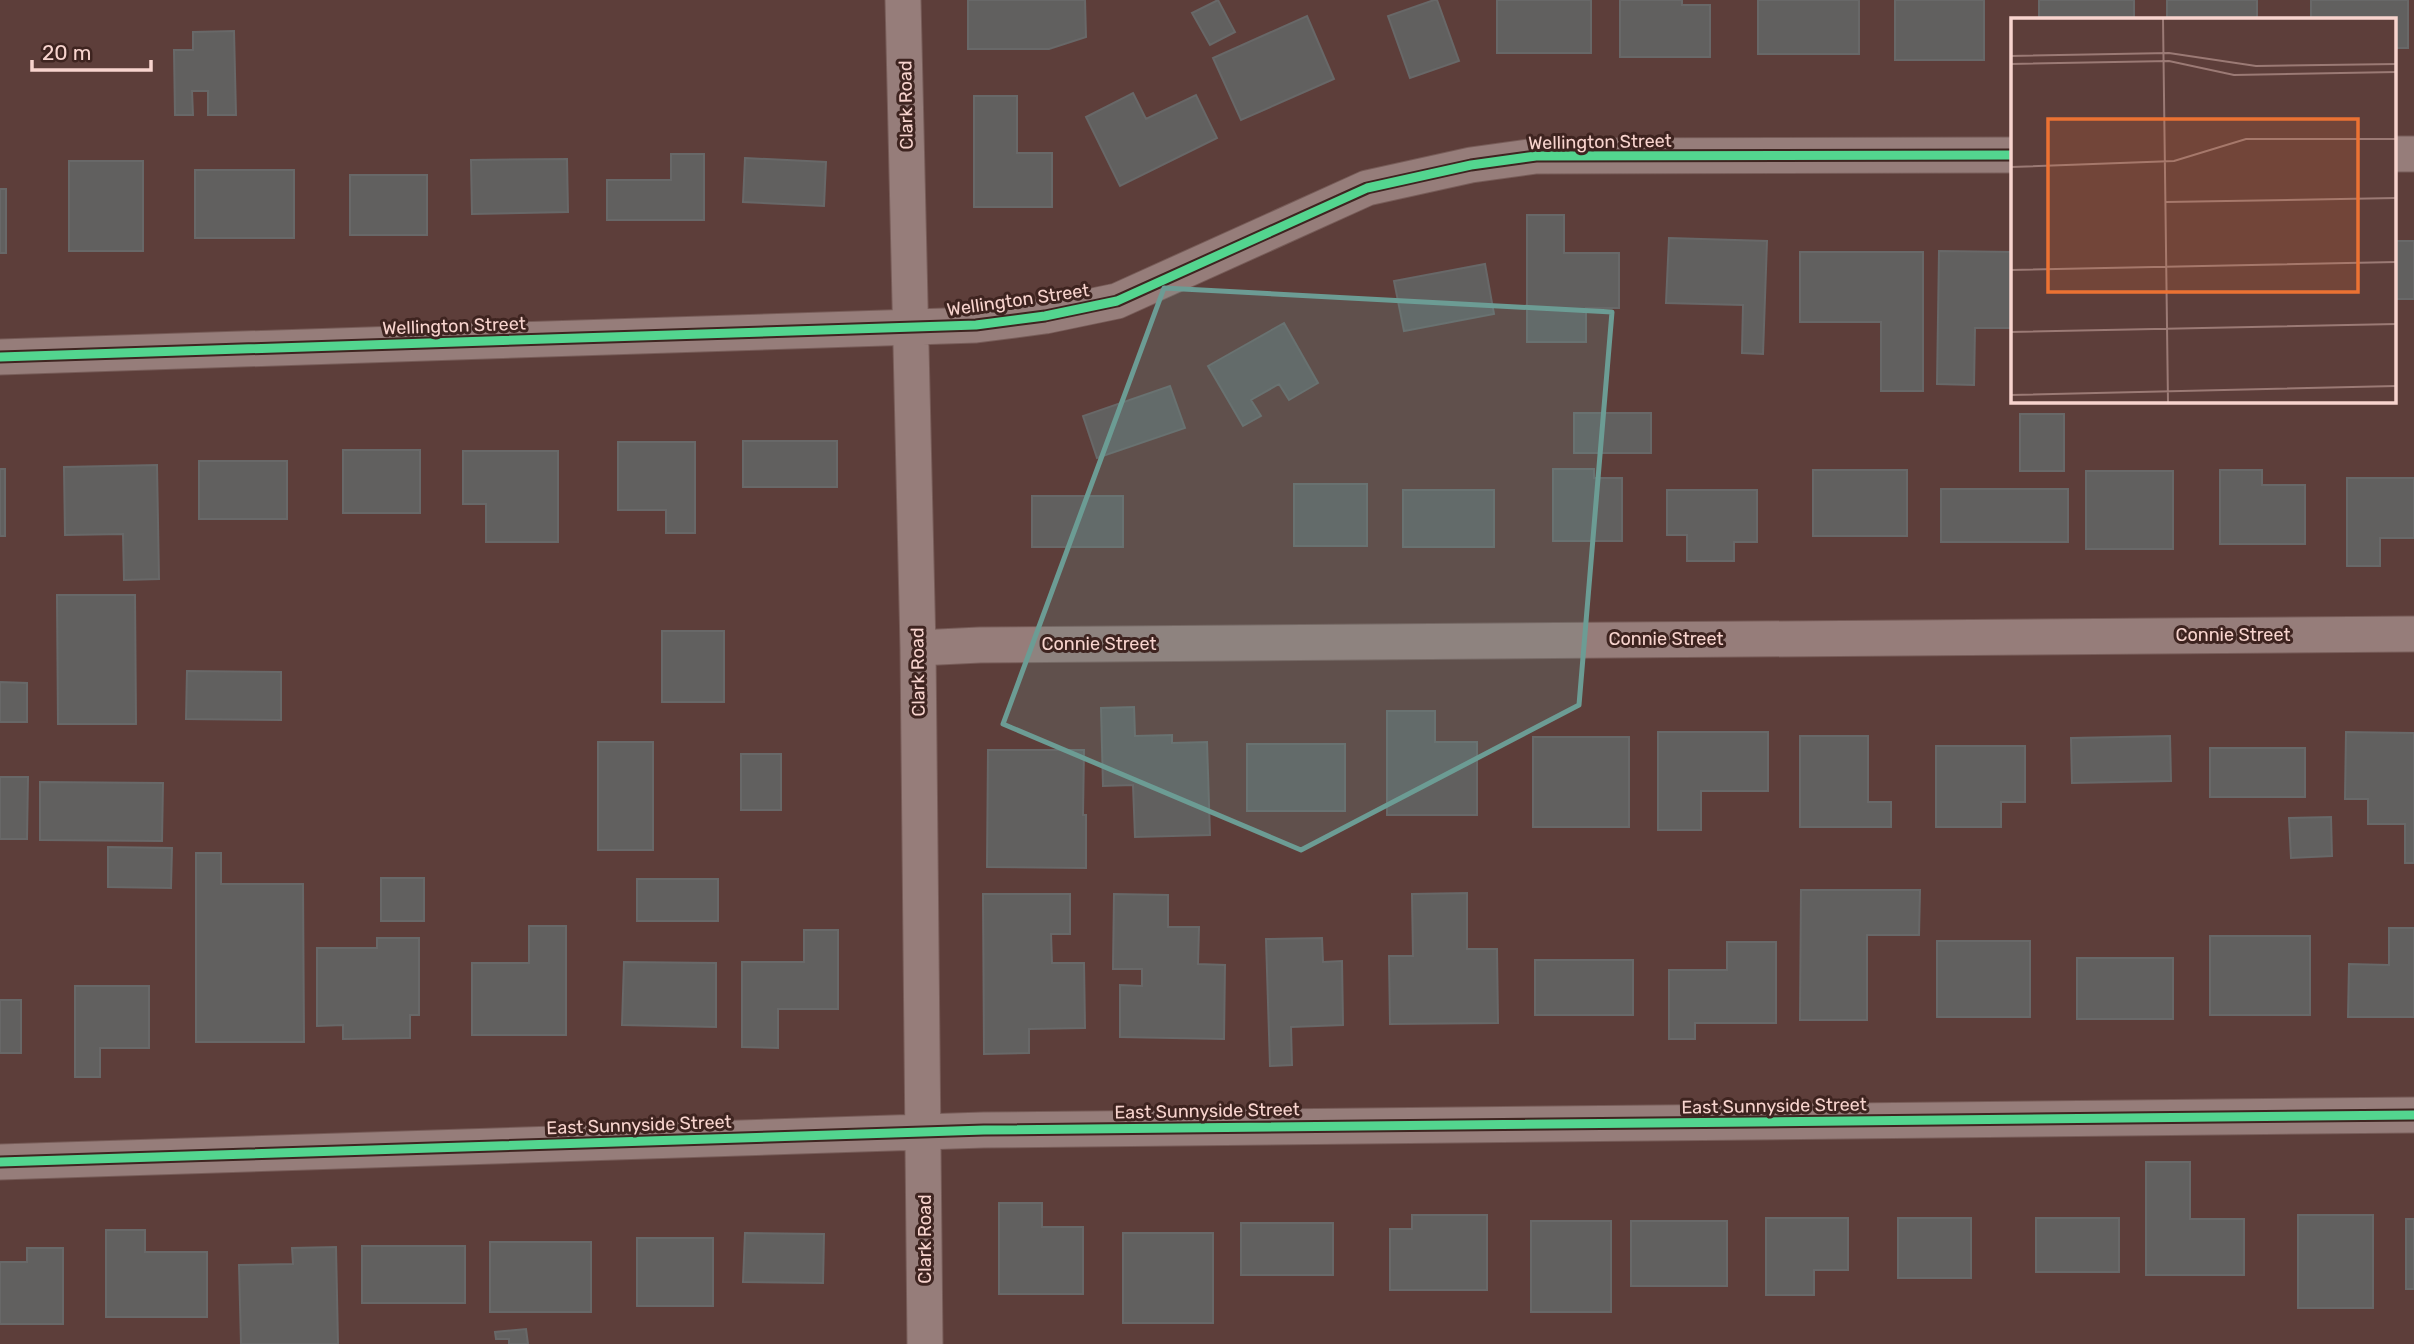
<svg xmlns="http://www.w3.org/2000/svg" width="2414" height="1344" viewBox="0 0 2414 1344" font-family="Rubik,sans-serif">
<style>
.building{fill:#61605f;stroke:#686868;stroke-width:2}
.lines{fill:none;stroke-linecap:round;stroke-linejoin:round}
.street-casing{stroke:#775c58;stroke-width:37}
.street{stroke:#967d7a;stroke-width:35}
.cycleway-casing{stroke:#3e2420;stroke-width:13}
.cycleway{stroke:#53d58f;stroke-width:9}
.marked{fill:#6c9c94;fill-opacity:0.2;stroke:#6c9c94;stroke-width:5;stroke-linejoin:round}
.labels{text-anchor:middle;stroke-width:6;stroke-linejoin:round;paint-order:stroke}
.street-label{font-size:18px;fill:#f8d4ce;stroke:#3e2420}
.inset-road{fill:none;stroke:#9b7a75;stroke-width:2}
.view{fill:#eb7233;fill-opacity:0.15;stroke:#eb7233;stroke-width:3.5}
.inset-edge{fill:none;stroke:#f8d4ce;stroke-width:3.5}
</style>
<rect width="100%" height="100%" fill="#5d3e3a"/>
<path class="building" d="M 968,0 L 1085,0 L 1086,37 L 1049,49 L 968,49 Z
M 1218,0 L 1235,32 L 1210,45 L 1192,13 Z
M 1434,0 L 1437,0 L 1459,61 L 1410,78 L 1388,16 Z
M 1497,0 L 1591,0 L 1591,53 L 1497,53 Z
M 1620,0 L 1682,0 L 1682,5 L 1710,5 L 1710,57 L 1620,57 Z
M 1758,0 L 1859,0 L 1859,54 L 1758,54 Z
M 1895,0 L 1984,0 L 1984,60 L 1895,60 Z
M 2039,0 L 2134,0 L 2134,19 L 2039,19 Z
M 2167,0 L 2257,0 L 2257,19 L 2167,19 Z
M 2311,0 L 2408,0 L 2408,48 L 2395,48 L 2395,19 L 2311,19 Z
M 1307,16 L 1334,79 L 1241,120 L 1213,58 Z
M 234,31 L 236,115 L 208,115 L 208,91 L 192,91 L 193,115 L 175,115 L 174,50 L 193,50 L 193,32 Z
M 1133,93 L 1146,119 L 1196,95 L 1217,138 L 1120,186 L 1086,117 Z
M 974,96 L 1017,96 L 1017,153 L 1052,153 L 1052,207 L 974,207 Z
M 671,154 L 704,154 L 704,220 L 607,220 L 607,180 L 671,180 Z
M 745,158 L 826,162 L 824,206 L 743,202 Z
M 567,159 L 568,212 L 472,214 L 471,160 Z
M 69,161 L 143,161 L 143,251 L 69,251 Z
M 195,170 L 294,170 L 294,238 L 195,238 Z
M 350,175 L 427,175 L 427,235 L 350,235 Z
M 0,189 L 6,189 L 6,253 L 0,253 Z
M 1527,215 L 1564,215 L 1564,253 L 1619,253 L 1619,308 L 1586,308 L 1586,342 L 1527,342 Z
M 1669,238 L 1767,241 L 1763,354 L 1742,353 L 1743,305 L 1666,303 Z
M 2395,241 L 2414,241 L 2414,299 L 2395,299 Z
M 1939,251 L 2013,252 L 2013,328 L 1975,328 L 1974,385 L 1937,384 Z
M 1800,252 L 1923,252 L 1923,391 L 1881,391 L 1881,322 L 1800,322 Z
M 1485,264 L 1494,314 L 1404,331 L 1394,281 Z
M 1284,323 L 1318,383 L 1289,400 L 1279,384 L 1251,400 L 1261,416 L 1243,426 L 1208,366 Z
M 1170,386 L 1185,428 L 1097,458 L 1083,416 Z
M 1574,413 L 1651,413 L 1651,453 L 1574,453 Z
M 2020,414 L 2064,414 L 2064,471 L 2020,471 Z
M 743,441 L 837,441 L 837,487 L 743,487 Z
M 618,442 L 695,442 L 695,533 L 666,533 L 666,510 L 618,510 Z
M 343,450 L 420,450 L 420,513 L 343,513 Z
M 463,451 L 558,451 L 558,542 L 486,542 L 486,504 L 463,504 Z
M 199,461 L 287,461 L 287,519 L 199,519 Z
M 157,465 L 159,579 L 124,580 L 123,534 L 65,535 L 64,467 Z
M 0,469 L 5,469 L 5,536 L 0,536 Z
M 1553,469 L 1594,469 L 1594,478 L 1622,478 L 1622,541 L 1553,541 Z
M 1813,470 L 1907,470 L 1907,536 L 1813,536 Z
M 2220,470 L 2262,470 L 2262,485 L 2305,485 L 2305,544 L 2220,544 Z
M 2086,471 L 2173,471 L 2173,549 L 2086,549 Z
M 2347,478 L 2414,478 L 2414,538 L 2380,538 L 2380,566 L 2347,566 Z
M 1294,484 L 1367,484 L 1367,546 L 1294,546 Z
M 1941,489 L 2068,489 L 2068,542 L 1941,542 Z
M 1403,490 L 1494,490 L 1494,547 L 1403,547 Z
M 1667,490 L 1757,490 L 1757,542 L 1734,542 L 1734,561 L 1687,561 L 1687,535 L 1667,535 Z
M 1032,496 L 1123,496 L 1123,547 L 1032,547 Z
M 57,595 L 135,595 L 136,724 L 58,724 Z
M 662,631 L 724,631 L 724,702 L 662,702 Z
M 187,671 L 281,672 L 281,720 L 186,719 Z
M 0,682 L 27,683 L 27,722 L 0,722 Z
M 1134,707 L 1135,736 L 1172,735 L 1172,743 L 1207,742 L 1210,835 L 1135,837 L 1133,785 L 1103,786 L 1101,708 Z
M 1387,711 L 1435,711 L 1435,742 L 1477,742 L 1477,815 L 1387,815 Z
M 1658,732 L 1768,732 L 1768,791 L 1701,791 L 1701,830 L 1658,830 Z
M 2346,732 L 2414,733 L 2414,863 L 2405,863 L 2405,824 L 2368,824 L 2368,799 L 2345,799 Z
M 1800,736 L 1868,736 L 1868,802 L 1891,802 L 1891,827 L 1800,827 Z
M 2170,736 L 2171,781 L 2072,783 L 2071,738 Z
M 1533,737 L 1629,737 L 1629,827 L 1533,827 Z
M 598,742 L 653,742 L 653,850 L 598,850 Z
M 1247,744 L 1345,744 L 1345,811 L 1247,811 Z
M 1936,746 L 2025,746 L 2025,802 L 2001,802 L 2001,827 L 1936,827 Z
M 2210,748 L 2305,748 L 2305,797 L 2210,797 Z
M 988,750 L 1084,750 L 1083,815 L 1086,815 L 1086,868 L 987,867 Z
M 741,754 L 781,754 L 781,810 L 741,810 Z
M 0,777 L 28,777 L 27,839 L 0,839 Z
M 40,782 L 163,783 L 162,841 L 40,840 Z
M 2331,817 L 2332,856 L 2291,858 L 2289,818 Z
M 108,847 L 172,848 L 171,888 L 108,887 Z
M 196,853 L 221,853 L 221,884 L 303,884 L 304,1042 L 196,1042 Z
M 381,878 L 424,878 L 424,921 L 381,921 Z
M 637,879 L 718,879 L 718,921 L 637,921 Z
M 1801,890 L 1920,890 L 1919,935 L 1867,935 L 1867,1020 L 1800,1020 Z
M 1467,893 L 1467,949 L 1497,949 L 1498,1023 L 1390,1024 L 1389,956 L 1413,956 L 1412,894 Z
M 983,894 L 1070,894 L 1070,934 L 1051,934 L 1052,963 L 1084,963 L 1085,1028 L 1029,1029 L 1029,1053 L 984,1054 Z
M 1114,894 L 1168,895 L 1168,927 L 1199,927 L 1198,964 L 1225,965 L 1224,1039 L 1120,1037 L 1120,985 L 1142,986 L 1142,969 L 1113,969 Z
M 529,926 L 566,926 L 566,1035 L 472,1035 L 472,963 L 529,963 Z
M 2389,928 L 2414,928 L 2414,1017 L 2348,1017 L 2349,964 L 2389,965 Z
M 804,930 L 838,930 L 838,1009 L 778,1009 L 778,1048 L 742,1047 L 742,962 L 804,962 Z
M 2210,936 L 2310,936 L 2310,1015 L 2210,1015 Z
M 377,938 L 419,938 L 419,1015 L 410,1015 L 410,1038 L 343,1039 L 343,1025 L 317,1026 L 317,948 L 377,948 Z
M 1322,938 L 1323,962 L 1342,961 L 1343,1025 L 1291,1027 L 1292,1065 L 1270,1066 L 1266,939 Z
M 1937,941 L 2030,941 L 2030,1017 L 1937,1017 Z
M 1727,942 L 1776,942 L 1776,1023 L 1695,1023 L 1695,1039 L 1669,1039 L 1669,970 L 1727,970 Z
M 2077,958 L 2173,958 L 2173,1019 L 2077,1019 Z
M 1535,960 L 1633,960 L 1633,1015 L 1535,1015 Z
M 624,962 L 716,963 L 716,1027 L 622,1025 Z
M 75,986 L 149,986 L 149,1048 L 100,1048 L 100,1077 L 75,1077 Z
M 0,1000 L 21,1000 L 21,1053 L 0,1053 Z
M 2146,1162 L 2190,1162 L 2190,1219 L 2244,1219 L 2244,1275 L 2146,1275 Z
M 999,1203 L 1042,1203 L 1042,1227 L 1083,1227 L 1083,1294 L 999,1294 Z
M 1412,1215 L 1487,1215 L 1487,1290 L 1390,1290 L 1390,1229 L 1412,1229 Z
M 2298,1215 L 2373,1215 L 2373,1308 L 2298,1308 Z
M 1766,1218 L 1848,1218 L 1848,1270 L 1814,1270 L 1814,1295 L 1766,1295 Z
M 1898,1218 L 1971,1218 L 1971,1278 L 1898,1278 Z
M 2036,1218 L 2119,1218 L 2119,1272 L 2036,1272 Z
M 2406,1219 L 2414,1219 L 2414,1289 L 2406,1289 Z
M 1531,1221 L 1611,1221 L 1611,1312 L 1531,1312 Z
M 1631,1221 L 1727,1221 L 1727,1286 L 1631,1286 Z
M 1241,1223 L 1333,1223 L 1333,1275 L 1241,1275 Z
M 106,1230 L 145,1230 L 145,1252 L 207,1252 L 207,1317 L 106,1317 Z
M 745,1233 L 824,1234 L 823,1283 L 743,1282 Z
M 1123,1233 L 1213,1233 L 1213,1323 L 1123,1323 Z
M 637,1238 L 713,1238 L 713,1306 L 637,1306 Z
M 490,1242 L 591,1242 L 591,1312 L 490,1312 Z
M 362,1246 L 465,1246 L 465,1303 L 362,1303 Z
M 336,1247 L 338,1344 L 241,1344 L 239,1265 L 293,1264 L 292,1248 Z
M 27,1248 L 63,1248 L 63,1324 L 0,1324 L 0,1262 L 27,1262 Z
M 526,1329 L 528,1344 L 509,1344 L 509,1339 L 496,1339 L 495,1332 Z"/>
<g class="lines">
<defs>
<path id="street" d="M 903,0 L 918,648 L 925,1344
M 2395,154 L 2414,154
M 0,357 L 976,325 L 1045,316 L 1117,301 L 1367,188 L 1471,165 L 1536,156 L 2013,155
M 918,648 L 980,645 L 2414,634
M 0,1162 L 984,1130 L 2414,1115"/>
</defs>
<use href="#street" class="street-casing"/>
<use href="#street" class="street"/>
<defs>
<path id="cycleway" d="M 0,357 L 976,325 L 1045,316 L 1117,301 L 1367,188 L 1471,165 L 1536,156 L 2013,155
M 0,1162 L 984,1130 L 2414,1115"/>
</defs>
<use href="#cycleway" class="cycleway-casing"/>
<use href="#cycleway" class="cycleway"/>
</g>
<path class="marked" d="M 1164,288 L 1612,312 L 1579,705 L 1301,850 L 1003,724 Z"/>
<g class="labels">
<g class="street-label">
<text transform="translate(906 105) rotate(-91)" y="6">Clark Road</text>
<text transform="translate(1600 142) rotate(-1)" y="6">Wellington Street</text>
<text transform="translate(1018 300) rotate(-8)" y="6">Wellington Street</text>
<text transform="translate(454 326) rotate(-2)" y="6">Wellington Street</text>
<text x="2233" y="641">Connie Street</text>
<text x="1666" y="645">Connie Street</text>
<text x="1099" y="650">Connie Street</text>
<text transform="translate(918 672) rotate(-91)" y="6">Clark Road</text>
<text transform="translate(1774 1106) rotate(-1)" y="6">East Sunnyside Street</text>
<text transform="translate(1207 1111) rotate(-1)" y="6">East Sunnyside Street</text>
<text transform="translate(639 1125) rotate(-2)" y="6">East Sunnyside Street</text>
<text transform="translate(925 1239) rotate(-90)" y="6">Clark Road</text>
</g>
</g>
<g transform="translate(2011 18)">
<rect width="385" height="385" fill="#5d3e3a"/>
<path class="inset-road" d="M 152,1 L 157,384M 0,38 L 158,35 L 245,48 L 385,46M 0,46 L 158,43 L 223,57 L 385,54M 0,149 L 163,143 L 235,121 L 385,121M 155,184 L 385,180M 0,252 L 385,244M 0,314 L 385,306M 0,377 L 385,368"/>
<path class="view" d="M 37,101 L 347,101 L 347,274 L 37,274 Z"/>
<rect width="385" height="385" class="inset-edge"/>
</g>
<path d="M32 60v10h119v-10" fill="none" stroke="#f8d4ce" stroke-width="3.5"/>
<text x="42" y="60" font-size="21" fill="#f8d4ce" stroke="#3e2420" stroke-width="5" paint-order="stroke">20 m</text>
</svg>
